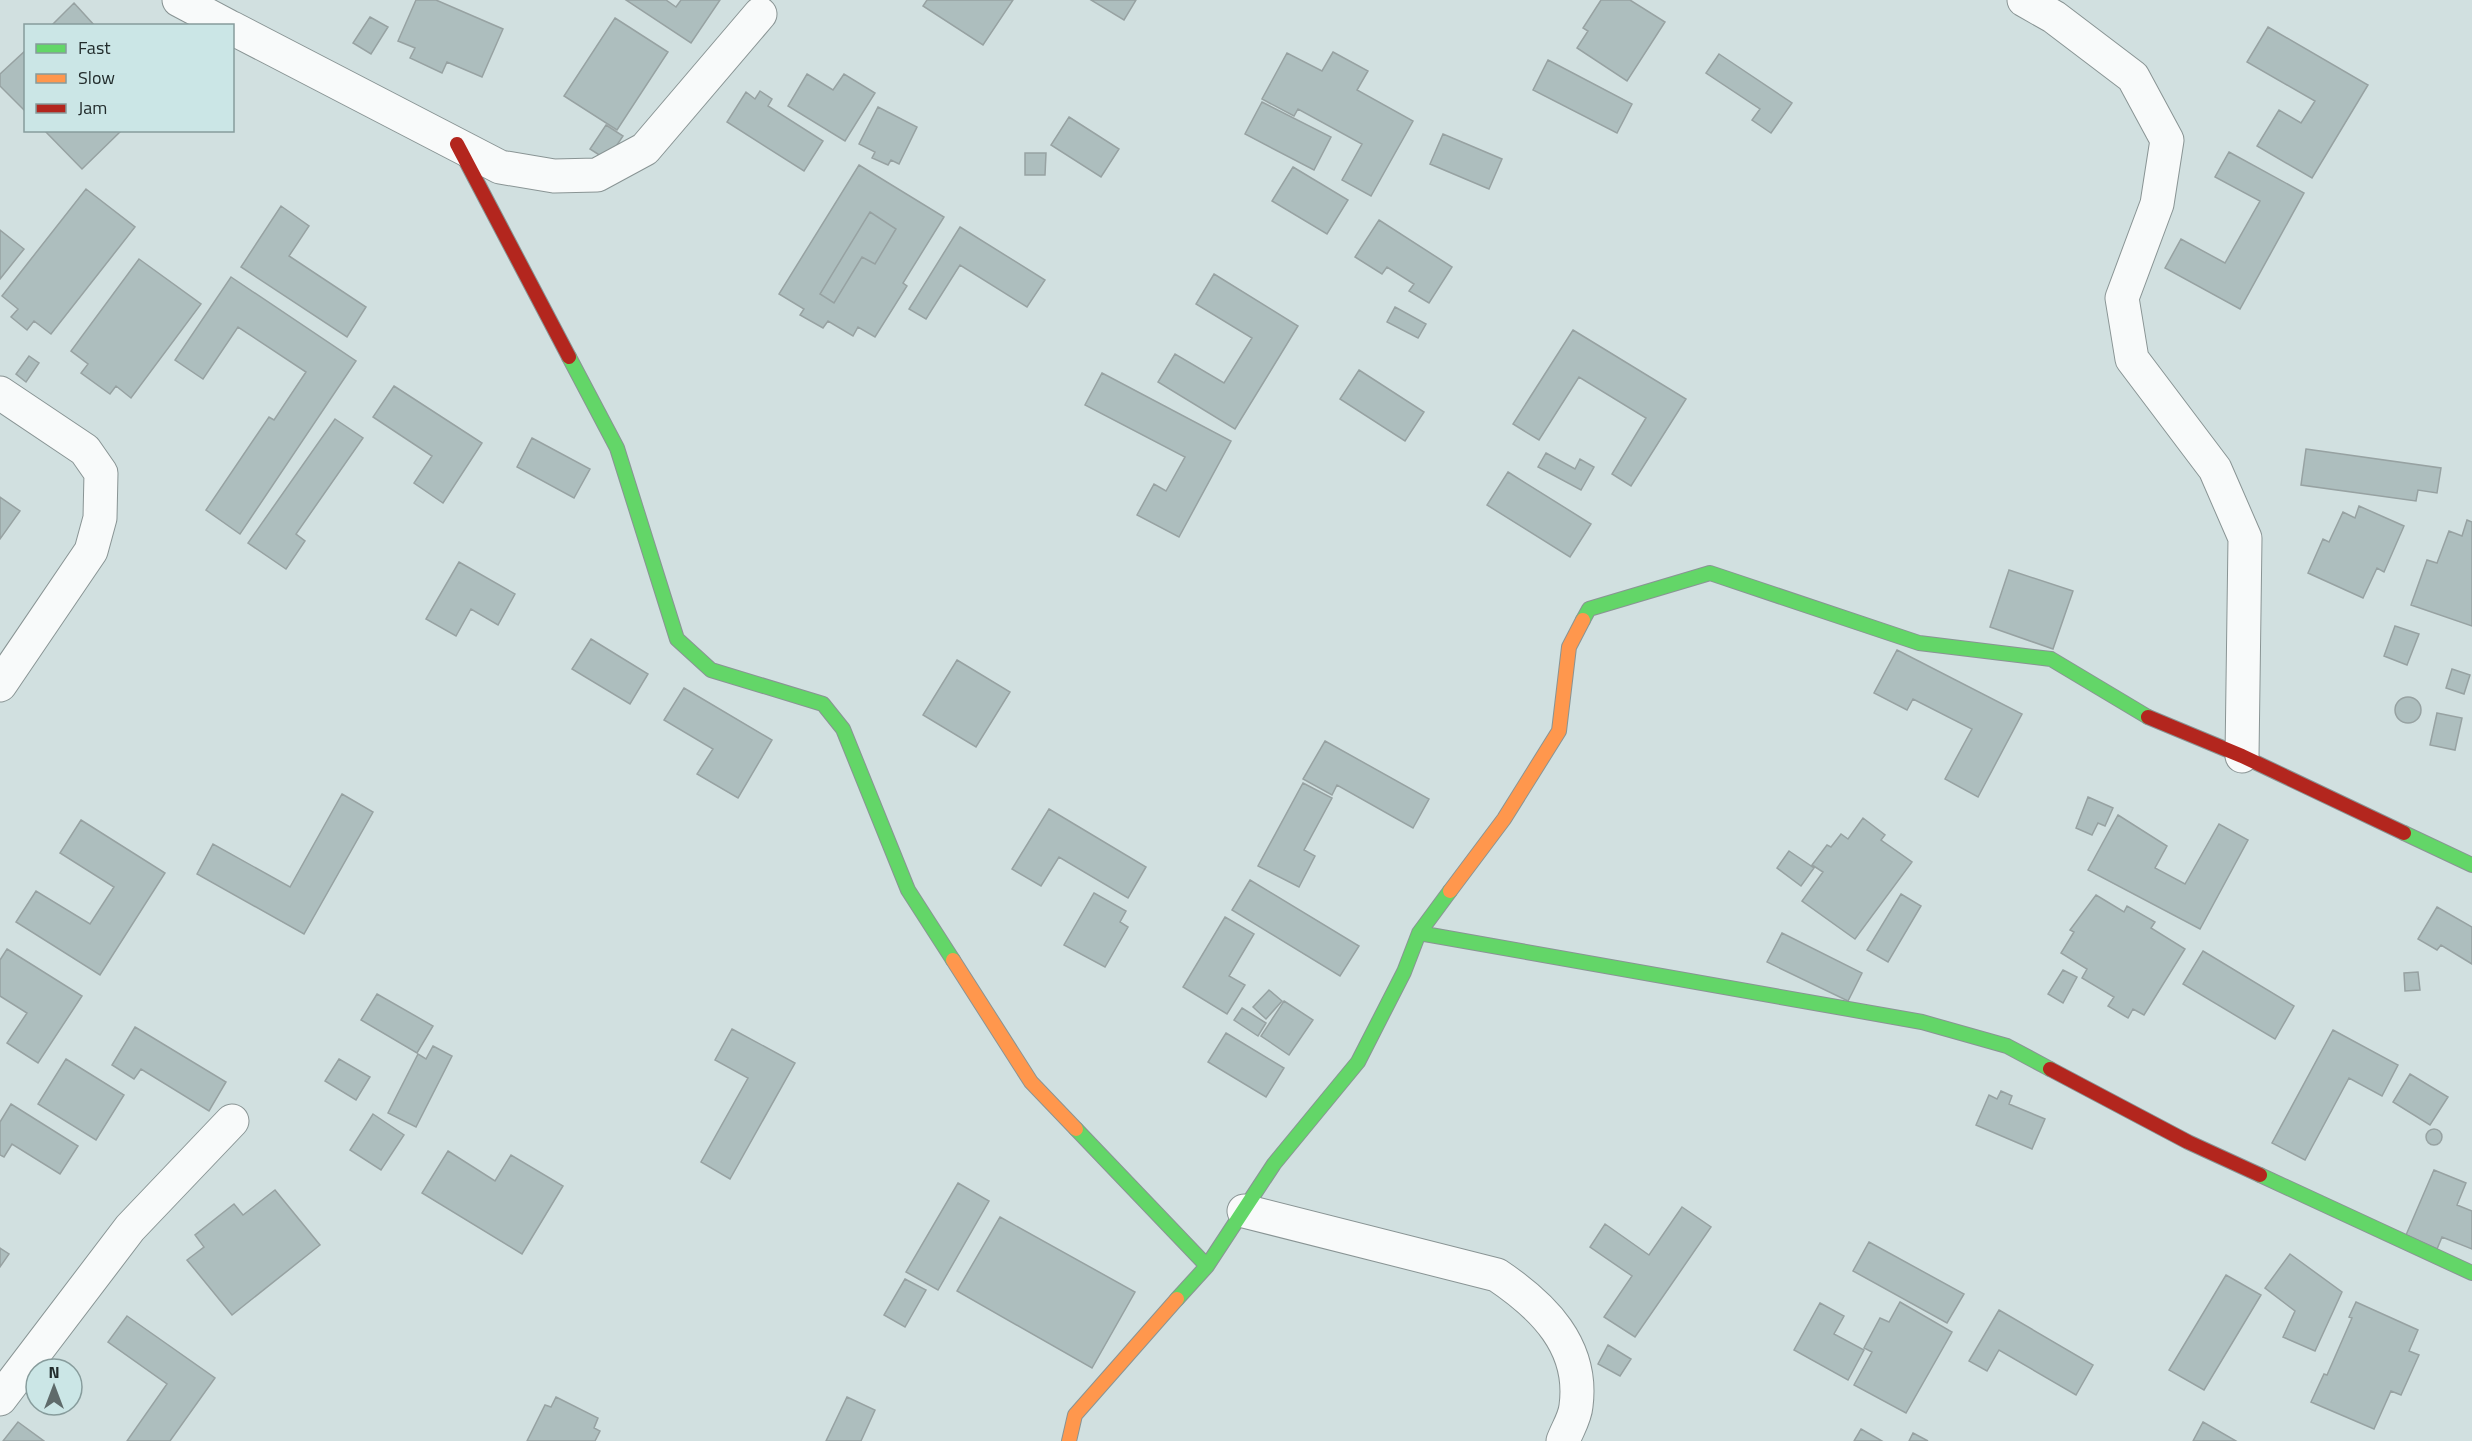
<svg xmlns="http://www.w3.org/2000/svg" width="2472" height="1441" viewBox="0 0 2472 1441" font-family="'Titillium Web',sans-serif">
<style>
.building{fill:#adbebe;stroke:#97a2a2;stroke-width:1.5;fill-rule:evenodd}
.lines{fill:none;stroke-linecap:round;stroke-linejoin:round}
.street-casing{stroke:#899494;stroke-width:35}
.fast-casing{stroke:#899494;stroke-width:16}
.slow-casing{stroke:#899494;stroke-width:16}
.jam-casing{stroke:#899494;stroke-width:16}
.street{stroke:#f8fafa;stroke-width:33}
.fast{stroke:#63d668;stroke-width:14}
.slow{stroke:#ff974d;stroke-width:14}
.jam{stroke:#b3261e;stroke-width:14}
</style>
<rect width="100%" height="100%" fill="#d1e0e0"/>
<path class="building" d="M 416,0 L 436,0 L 503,29 L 482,77 L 447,62 L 442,73 L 410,58 L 415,48 L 398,41 Z
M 626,0 L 666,0 L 676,7 L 681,0 L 720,0 L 691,43 Z
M 927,0 L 1013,0 L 983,45 L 923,6 Z
M 1091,0 L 1136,0 L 1124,20 Z
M 1601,0 L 1630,0 L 1665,22 L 1627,81 L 1577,48 L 1588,31 L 1583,28 Z
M 74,3 L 95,26 L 51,26 Z
M 370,17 L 388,27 L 371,54 L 353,43 Z
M 615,18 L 668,52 L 617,130 L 564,96 Z
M 2268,27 L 2368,85 L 2312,178 L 2257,146 L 2279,110 L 2301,123 L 2315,101 L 2247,62 Z
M 26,50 L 26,112 L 0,86 L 0,74 Z
M 1333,52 L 1368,71 L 1357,90 L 1413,121 L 1371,196 L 1342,180 L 1362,144 L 1298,109 L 1294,116 L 1262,99 L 1287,53 L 1322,71 Z
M 1719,54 L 1792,103 L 1771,133 L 1752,120 L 1760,109 L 1706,73 Z
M 1548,60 L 1632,104 L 1617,133 L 1533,90 Z
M 807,74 L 833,90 L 844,74 L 875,93 L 845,141 L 788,106 Z
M 760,91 L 772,99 L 768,106 L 823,141 L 804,171 L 727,122 L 746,92 L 755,99 Z
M 1262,102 L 1331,137 L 1314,170 L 1245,134 Z
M 878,107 L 917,127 L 899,164 L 891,160 L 888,165 L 872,158 L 875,152 L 859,144 Z
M 1069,117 L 1119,149 L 1101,177 L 1051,145 Z
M 606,125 L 623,136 L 607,160 L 590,149 Z
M 44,130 L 122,130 L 82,169 Z
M 1443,134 L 1502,159 L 1489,189 L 1430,164 Z
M 2229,152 L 2304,193 L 2240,309 L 2165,268 L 2181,239 L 2225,263 L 2260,201 L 2215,177 Z
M 1025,153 L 1046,153 L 1045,175 L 1025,175 Z
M 859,165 L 944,217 L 903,283 L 907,286 L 875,337 L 858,327 L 853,336 L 828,321 L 823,328 L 800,315 L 804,309 L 779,294 ZM 870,212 L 896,229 L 875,264 L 862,257 L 834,303 L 820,294 Z
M 1293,167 L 1348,200 L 1327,234 L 1272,201 Z
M 86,189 L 135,227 L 51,334 L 34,321 L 27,330 L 11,317 L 18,309 L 2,296 Z
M 281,206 L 309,226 L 289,256 L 366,307 L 347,337 L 241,267 Z
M 870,212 L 896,229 L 875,264 L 862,257 L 834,303 L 820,294 Z
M 1379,220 L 1452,267 L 1429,303 L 1409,291 L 1414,284 L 1387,267 L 1382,274 L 1355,257 Z
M 960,227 L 1045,280 L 1027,307 L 960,265 L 926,319 L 909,309 Z
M 0,230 L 24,249 L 0,279 Z
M 139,259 L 201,304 L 131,398 L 116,386 L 110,394 L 81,373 L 88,364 L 71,351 Z
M 1214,274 L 1298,326 L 1235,429 L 1158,382 L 1175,354 L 1224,383 L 1252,338 L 1196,304 Z
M 231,277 L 356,361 L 240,534 L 206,510 L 269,417 L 274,420 L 306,372 L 238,327 L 203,379 L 175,360 Z
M 1395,307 L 1426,324 L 1418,338 L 1387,322 Z
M 1573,330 L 1686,399 L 1631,486 L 1612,474 L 1646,418 L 1579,377 L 1539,440 L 1513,424 Z
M 29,356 L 39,363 L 26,382 L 16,374 Z
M 1359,370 L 1424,412 L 1405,441 L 1340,399 Z
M 1102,373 L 1231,441 L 1179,537 L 1137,515 L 1154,484 L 1166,491 L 1185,457 L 1085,405 Z
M 394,386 L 482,443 L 443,503 L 414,483 L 432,456 L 373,417 Z
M 335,419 L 363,438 L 296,534 L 305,541 L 286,569 L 248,543 Z
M 532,438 L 590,469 L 574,498 L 517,467 Z
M 2306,449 L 2441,468 L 2437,493 L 2418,490 L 2416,501 L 2301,485 Z
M 1546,453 L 1575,469 L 1580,459 L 1594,467 L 1581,490 L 1538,467 Z
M 1508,472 L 1591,524 L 1570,557 L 1487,505 Z
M 0,497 L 20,511 L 0,539 Z
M 2359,506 L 2404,526 L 2384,572 L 2377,568 L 2363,598 L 2308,573 L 2323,539 L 2329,542 L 2343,512 L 2355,518 Z
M 2467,520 L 2472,522 L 2472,626 L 2411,605 L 2427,560 L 2437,563 L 2449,531 L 2462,536 Z
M 459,562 L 515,594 L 498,625 L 471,609 L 456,636 L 426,619 Z
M 2009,570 L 2073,591 L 2053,649 L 1990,627 Z
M 2395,626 L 2419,634 L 2407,665 L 2384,656 Z
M 591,639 L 648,674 L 630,704 L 572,669 Z
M 1897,650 L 2022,714 L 1978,797 L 1945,779 L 1972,729 L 1913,699 L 1907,710 L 1874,693 Z
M 957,660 L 1010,692 L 976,747 L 923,715 Z
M 2452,669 L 2470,675 L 2464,694 L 2446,688 Z
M 684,688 L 772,740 L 738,798 L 697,774 L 713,749 L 664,720 Z
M2395 710a13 13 0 1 1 26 0a13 13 0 1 1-26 0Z
M 2437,713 L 2462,718 L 2455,750 L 2430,745 Z
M 1325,741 L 1429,799 L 1413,828 L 1337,785 L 1332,795 L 1303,779 Z
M 1303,783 L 1332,798 L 1304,850 L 1315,856 L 1299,887 L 1258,866 Z
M 342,794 L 373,812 L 304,934 L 197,874 L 213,844 L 290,887 Z
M 2088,797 L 2113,808 L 2105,826 L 2098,823 L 2092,835 L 2076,828 Z
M 1049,809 L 1146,867 L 1128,898 L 1059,857 L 1041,886 L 1012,869 Z
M 2118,815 L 2167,846 L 2155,868 L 2185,884 L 2219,824 L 2248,840 L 2200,929 L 2088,870 Z
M 1863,818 L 1885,835 L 1881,840 L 1912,862 L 1855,939 L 1802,901 L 1823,872 L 1812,865 L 1827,845 L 1831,847 L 1841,834 L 1848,839 Z
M 81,820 L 165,873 L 100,975 L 16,922 L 36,891 L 90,924 L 114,887 L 60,853 Z
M 1789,851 L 1814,868 L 1801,886 L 1777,868 Z
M 1250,880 L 1359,946 L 1340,976 L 1232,910 Z
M 1094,893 L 1126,911 L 1120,922 L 1128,927 L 1105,967 L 1064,945 Z
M 1901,894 L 1921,906 L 1888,962 L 1867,950 Z
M 2096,895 L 2124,912 L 2127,906 L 2155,922 L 2151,928 L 2185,949 L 2144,1015 L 2133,1009 L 2128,1018 L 2108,1006 L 2114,997 L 2082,978 L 2087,969 L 2061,953 L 2074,932 L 2070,930 Z
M 2437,907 L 2472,927 L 2472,964 L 2441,945 L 2437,950 L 2418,939 Z
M 1225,917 L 1254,934 L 1229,976 L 1245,985 L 1227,1014 L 1183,987 Z
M 1782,933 L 1862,973 L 1848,1001 L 1767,962 Z
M 7,949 L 82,996 L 38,1063 L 7,1043 L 27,1013 L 0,996 L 0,960 Z
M 2203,951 L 2294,1006 L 2275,1039 L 2183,984 Z
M 2063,970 L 2077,977 L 2063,1003 L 2048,994 Z
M 2418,972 L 2420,990 L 2405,991 L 2404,973 Z
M 1269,990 L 1282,1001 L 1266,1019 L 1253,1007 Z
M 377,994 L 433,1026 L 417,1053 L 361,1020 Z
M 1284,1001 L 1313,1020 L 1289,1055 L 1261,1036 Z
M 1242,1008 L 1266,1023 L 1258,1036 L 1234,1020 Z
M 135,1027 L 226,1082 L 209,1111 L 141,1069 L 134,1079 L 112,1065 Z
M 732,1029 L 795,1063 L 730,1179 L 701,1162 L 748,1078 L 715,1060 Z
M 2333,1030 L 2398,1065 L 2382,1096 L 2349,1078 L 2305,1160 L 2272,1143 Z
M 1226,1033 L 1284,1068 L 1266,1097 L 1208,1062 Z
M 433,1046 L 452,1056 L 416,1127 L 388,1113 L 418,1054 L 426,1059 Z
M 66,1059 L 124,1095 L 96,1140 L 38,1104 Z
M 339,1059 L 370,1077 L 356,1100 L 325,1081 Z
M 2410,1074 L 2448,1097 L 2430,1125 L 2393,1102 Z
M 2001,1091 L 2012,1096 L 2009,1104 L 2045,1119 L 2032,1149 L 1976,1125 L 1989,1095 L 1997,1099 Z
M 11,1104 L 78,1146 L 60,1174 L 12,1144 L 4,1157 L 0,1155 L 0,1122 Z
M 373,1114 L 404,1135 L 381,1170 L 350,1150 Z
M2426 1137a8 8 0 1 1 16 0a8 8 0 1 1-16 0Z
M 448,1151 L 495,1181 L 511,1155 L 563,1186 L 522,1254 L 422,1193 Z
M 2434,1170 L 2466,1183 L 2457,1205 L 2472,1211 L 2472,1249 L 2442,1237 L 2437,1249 L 2406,1235 Z
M 958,1183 L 989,1201 L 938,1290 L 906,1272 Z
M 275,1190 L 320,1245 L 232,1315 L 187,1260 L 204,1247 L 195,1235 L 234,1204 L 243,1215 Z
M 1682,1207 L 1711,1227 L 1635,1337 L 1604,1317 L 1632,1276 L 1590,1247 L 1605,1224 L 1649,1255 Z
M 1000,1217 L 1135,1292 L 1092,1368 L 957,1291 Z
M 1869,1242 L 1964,1294 L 1947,1323 L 1853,1271 Z
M 0,1248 L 9,1254 L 0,1267 Z
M 2290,1254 L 2342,1292 L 2315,1351 L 2283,1337 L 2295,1311 L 2265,1288 Z
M 2226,1275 L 2261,1295 L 2204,1390 L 2169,1370 Z
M 905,1279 L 926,1290 L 905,1327 L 884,1315 Z
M 1900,1302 L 1952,1332 L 1906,1413 L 1854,1385 L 1872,1352 L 1864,1348 L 1880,1318 L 1889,1322 Z
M 2356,1302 L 2418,1330 L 2409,1351 L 2419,1355 L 2401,1395 L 2391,1391 L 2374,1429 L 2311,1402 L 2324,1374 L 2327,1375 L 2352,1318 L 2349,1317 Z
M 1820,1303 L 1844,1316 L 1834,1334 L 1864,1350 L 1848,1380 L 1794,1350 Z
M 1999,1310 L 2093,1365 L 2076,1395 L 1999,1350 L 1987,1371 L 1969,1361 Z
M 127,1316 L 215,1378 L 170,1441 L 127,1441 L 167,1384 L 108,1342 Z
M 1608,1345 L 1631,1359 L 1620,1376 L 1598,1364 Z
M 556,1397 L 598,1418 L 594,1428 L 600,1431 L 595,1441 L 527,1441 L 545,1405 L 551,1407 Z
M 847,1397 L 875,1410 L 861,1441 L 826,1441 Z
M 18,1422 L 44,1441 L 3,1441 Z
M 2203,1422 L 2236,1441 L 2193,1441 Z
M 1861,1429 L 1882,1441 L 1854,1441 Z
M 1913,1433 L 1928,1441 L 1909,1441 Z"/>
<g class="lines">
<defs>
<path id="street" d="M 179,0 L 228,26
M 2024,0 L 2054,17 L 2133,77 L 2167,140 L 2157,204 L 2122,298 L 2132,359 L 2215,469 L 2245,538 L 2242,756
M 232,28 L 500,167 L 554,176 L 597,175 L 645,149 L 760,14
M 0,393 L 85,450 L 101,473 L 100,518 L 91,551 L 0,685
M 1244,1211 L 1497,1275 C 1543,1306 1584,1346 1576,1406 C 1575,1418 1567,1430 1563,1441
M 0,1399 L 130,1228 L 232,1121"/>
<path id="fast" d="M 569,357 L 617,448 L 677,639 L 711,670 L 823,704 L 843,729 L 908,890 L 953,960
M 1583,620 L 1589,609 L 1710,573 L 1919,643 L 2051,659 L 2148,717
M 2404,833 L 2472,865
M 1419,933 L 1922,1022 L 2007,1046 L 2050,1069
M 1076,1129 L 1207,1266
M 2260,1175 L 2472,1273
M 1177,1299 L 1207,1266 L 1274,1164 L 1358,1062 L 1404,972 L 1419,933 L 1450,891"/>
<path id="slow" d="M 1450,891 L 1504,819 L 1559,731 L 1569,647 L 1583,620
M 953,960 L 1031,1082 L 1076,1129
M 1069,1441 L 1075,1415 L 1177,1299"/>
<path id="jam" d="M 457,144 L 569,357
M 2148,717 L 2242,756 L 2404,833
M 2050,1069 L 2188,1142 L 2260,1175"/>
</defs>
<use href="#street" class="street-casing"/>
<use href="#fast" class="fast-casing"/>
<use href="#slow" class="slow-casing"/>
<use href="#jam" class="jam-casing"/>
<use href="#street" class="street"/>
<use href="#fast" class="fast"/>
<use href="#slow" class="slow"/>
<use href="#jam" class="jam"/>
</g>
<rect x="24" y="24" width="210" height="108" fill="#cbe6e6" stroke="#879c9c" stroke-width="1.5"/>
<rect x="36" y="44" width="30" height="9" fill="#63d668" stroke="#879c9c" stroke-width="1.5"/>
<text x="78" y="54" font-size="18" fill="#222c2c">Fast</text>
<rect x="36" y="74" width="30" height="9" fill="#ff974d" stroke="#879c9c" stroke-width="1.5"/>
<text x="78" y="84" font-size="18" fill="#222c2c">Slow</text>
<rect x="36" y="104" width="30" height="9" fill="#b3261e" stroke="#879c9c" stroke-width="1.5"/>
<text x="78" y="114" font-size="18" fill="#222c2c">Jam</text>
<g transform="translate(54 1387)"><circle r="28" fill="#cbe6e6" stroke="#879c9c" stroke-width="1.5"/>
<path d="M0-4.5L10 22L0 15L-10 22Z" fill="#5f6b6b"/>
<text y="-9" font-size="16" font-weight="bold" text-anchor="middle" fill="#222c2c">N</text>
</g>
</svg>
